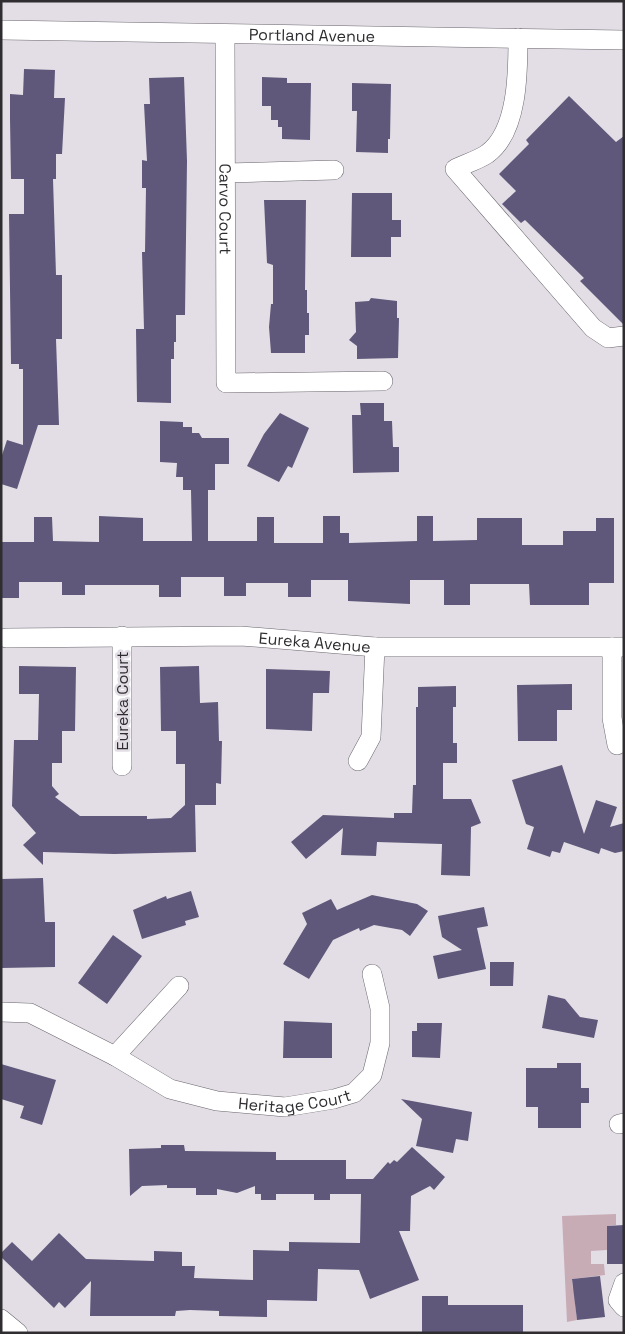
<svg xmlns="http://www.w3.org/2000/svg" width="625" height="1334" viewBox="0 0 625 1334" font-family="'Space Grotesk',sans-serif">
<style>
.green{fill:#c8acb5}
.building{fill:#5f587a}
.lines{fill:none;stroke-linecap:round;stroke-linejoin:round}
.minor-casing{stroke:#6a656c;stroke-width:20}
.minor{stroke:#fff;stroke-width:19}
.labels{text-anchor:middle;stroke-width:5;stroke-linejoin:round;paint-order:stroke}
.street-label{font-size:16px;fill:#2f2d30;stroke:#e3dee6}
</style>
<rect width="100%" height="100%" fill="#e3dee6"/>
<path class="green" d="M 616,1214 L 616,1225 L 607,1226 L 607,1250 L 591,1251 L 591,1264 L 604,1264 L 605,1275 L 572,1279 L 573,1289 L 577,1289 L 575,1302 L 577,1320 L 567,1322 L 562,1216 Z"/>
<path class="building" d="M 24,69 L 55,70 L 54,98 L 65,98 L 62,154 L 56,154 L 56,179 L 53,179 L 56,275 L 62,275 L 62,339 L 56,339 L 59,425 L 38,425 L 17,489 L 1,484 L 1,458 L 7,440 L 23,445 L 23,369 L 19,369 L 19,364 L 11,364 L 9,214 L 24,214 L 24,179 L 11,179 L 10,119 L 10,94 L 23,95 Z
M 184,77 L 187,161 L 185,315 L 176,315 L 176,342 L 174,342 L 174,359 L 171,359 L 171,403 L 137,402 L 136,329 L 144,329 L 142,252 L 145,252 L 146,188 L 142,188 L 142,160 L 147,161 L 144,104 L 150,104 L 149,78 Z
M 262,77 L 287,78 L 287,83 L 311,83 L 310,140 L 282,139 L 282,127 L 278,127 L 278,120 L 271,120 L 271,106 L 262,106 Z
M 352,83 L 391,84 L 390,139 L 388,139 L 388,153 L 356,152 L 357,111 L 352,111 Z
M 569,96 L 616,142 L 624,136 L 624,325 L 580,281 L 584,278 L 525,220 L 521,223 L 502,204 L 516,191 L 499,174 L 529,144 L 526,140 Z
M 352,193 L 392,193 L 392,220 L 401,220 L 401,237 L 391,237 L 391,257 L 351,257 Z
M 264,200 L 306,200 L 305,290 L 307,290 L 307,313 L 309,313 L 309,335 L 305,335 L 305,353 L 271,353 L 269,327 L 271,304 L 273,304 L 273,265 L 267,263 Z
M 371,298 L 397,301 L 397,318 L 399,318 L 398,358 L 357,359 L 357,346 L 349,340 L 356,332 L 355,302 L 369,301 Z
M 360,403 L 384,403 L 384,421 L 392,421 L 393,447 L 399,447 L 399,472 L 353,473 L 352,415 L 361,415 Z
M 280,413 L 309,428 L 292,468 L 288,466 L 279,482 L 247,466 L 264,434 Z
M 160,421 L 183,422 L 183,427 L 192,427 L 192,433 L 199,433 L 202,438 L 229,438 L 229,464 L 215,464 L 215,490 L 208,490 L 208,541 L 257,541 L 257,517 L 274,517 L 274,543 L 323,543 L 323,516 L 340,516 L 340,533 L 349,533 L 349,543 L 417,541 L 417,516 L 433,516 L 433,541 L 477,540 L 477,518 L 522,518 L 522,545 L 563,545 L 563,531 L 596,531 L 596,518 L 614,518 L 614,583 L 589,583 L 589,605 L 530,605 L 529,584 L 470,584 L 470,605 L 444,605 L 444,580 L 410,580 L 410,604 L 348,601 L 348,580 L 311,580 L 311,597 L 288,597 L 288,583 L 246,583 L 246,596 L 224,596 L 224,577 L 181,577 L 181,597 L 159,597 L 159,585 L 85,585 L 85,595 L 62,595 L 62,582 L 19,582 L 19,598 L 1,598 L 1,542 L 34,542 L 34,517 L 52,517 L 53,541 L 99,542 L 99,516 L 143,518 L 143,541 L 192,541 L 191,490 L 183,490 L 183,477 L 176,477 L 177,463 L 160,462 Z
M 19,666 L 76,667 L 75,731 L 62,731 L 62,763 L 52,763 L 52,786 L 59,794 L 55,797 L 80,816 L 147,816 L 147,819 L 171,818 L 185,805 L 185,764 L 176,764 L 176,731 L 161,731 L 160,667 L 199,666 L 200,703 L 218,702 L 219,741 L 222,741 L 221,784 L 216,783 L 216,805 L 195,805 L 196,852 L 114,854 L 43,852 L 43,865 L 23,845 L 36,833 L 12,806 L 14,740 L 38,740 L 39,694 L 19,694 Z
M 266,669 L 330,671 L 329,693 L 313,693 L 312,731 L 266,729 Z
M 572,684 L 572,710 L 557,710 L 557,741 L 518,741 L 517,685 Z
M 456,686 L 456,707 L 453,707 L 453,743 L 457,743 L 457,763 L 443,763 L 443,799 L 471,799 L 481,823 L 471,827 L 470,876 L 441,875 L 442,844 L 377,842 L 376,856 L 341,855 L 343,828 L 306,859 L 291,842 L 323,815 L 394,818 L 394,813 L 412,813 L 413,785 L 416,785 L 416,707 L 418,707 L 418,687 Z
M 562,765 L 584,834 L 596,800 L 617,807 L 610,827 L 624,823 L 624,851 L 615,853 L 601,848 L 599,854 L 564,842 L 560,853 L 552,851 L 550,857 L 527,849 L 534,827 L 526,824 L 512,780 Z
M 43,878 L 45,922 L 55,922 L 55,967 L 1,968 L 1,879 Z
M 191,891 L 199,917 L 185,921 L 186,925 L 142,939 L 133,910 L 166,896 L 167,899 Z
M 372,895 L 417,904 L 428,911 L 410,936 L 402,930 L 374,925 L 360,931 L 359,928 L 333,940 L 309,979 L 283,964 L 307,924 L 302,913 L 331,899 L 337,910 Z
M 484,907 L 488,926 L 477,928 L 486,969 L 438,979 L 433,956 L 462,950 L 442,937 L 438,916 Z
M 113,935 L 142,956 L 107,1004 L 78,983 Z
M 490,962 L 514,962 L 513,986 L 490,986 Z
M 548,995 L 565,999 L 580,1017 L 598,1020 L 594,1038 L 542,1028 Z
M 284,1021 L 332,1023 L 332,1058 L 283,1058 Z
M 417,1023 L 442,1023 L 440,1058 L 412,1057 L 412,1031 L 417,1031 Z
M 557,1063 L 581,1063 L 581,1088 L 589,1088 L 589,1103 L 581,1103 L 581,1128 L 538,1128 L 538,1107 L 526,1107 L 526,1068 L 557,1068 Z
M 1,1064 L 56,1080 L 42,1125 L 20,1118 L 24,1106 L 1,1099 Z
M 401,1099 L 472,1112 L 468,1141 L 456,1139 L 453,1153 L 416,1146 L 422,1119 Z
M 161,1145 L 184,1145 L 185,1151 L 276,1152 L 276,1160 L 346,1160 L 346,1179 L 373,1179 L 388,1162 L 390,1164 L 394,1160 L 397,1162 L 412,1147 L 445,1177 L 434,1190 L 430,1186 L 411,1196 L 410,1231 L 399,1231 L 419,1280 L 370,1299 L 359,1270 L 318,1269 L 317,1301 L 267,1300 L 267,1317 L 219,1316 L 219,1311 L 190,1310 L 176,1311 L 175,1316 L 90,1316 L 91,1281 L 65,1308 L 59,1302 L 54,1308 L 1,1257 L 1,1253 L 12,1242 L 32,1261 L 59,1233 L 86,1259 L 154,1261 L 154,1251 L 182,1252 L 182,1266 L 195,1266 L 194,1278 L 253,1280 L 253,1250 L 289,1251 L 289,1242 L 360,1243 L 361,1194 L 330,1194 L 330,1200 L 314,1200 L 314,1194 L 276,1194 L 276,1200 L 261,1200 L 261,1194 L 255,1194 L 255,1186 L 237,1193 L 217,1189 L 217,1195 L 196,1195 L 196,1188 L 167,1188 L 167,1185 L 142,1186 L 130,1196 L 129,1149 L 161,1148 Z
M 624,1225 L 624,1264 L 607,1264 L 607,1226 Z
M 600,1276 L 605,1317 L 577,1320 L 572,1279 Z
M 422,1296 L 448,1296 L 448,1305 L 523,1305 L 523,1333 L 422,1333 Z"/>
<g class="lines">
<defs>
<g id="minor">
<path id="s1" d="M 1,30 L 624,40"/>
<path id="s2" d="M 225,34 L 226,383 L 383,381"/>
<path d="M 518,38 C 518,72 518,132 487,154 C 478,160 465,164 455,169 L 593,328 L 608,338 L 624,336"/>
<path d="M 226,173 L 334,170"/>
<path d="M 122,636 L 122,766"/>
<path id="s3" d="M 6,638 L 241,636 L 375,647 L 624,647"/>
<path d="M 612,647 L 612,718 L 617,745"/>
<path d="M 358,761 L 371,737 L 375,647"/>
<path id="s4" d="M 1,1012 L 30,1013 L 115,1056 L 170,1089 L 217,1101 L 285,1107 L 334,1099 L 354,1093 L 372,1075 L 380,1043 L 380,1008 L 372,974"/>
<path d="M 115,1056 L 179,986"/>
<path d="M 619,1124 L 624,1123"/>
<path d="M 624,1283 L 618,1300 L 624,1307"/>
<path d="M 1,1319 L 18,1333"/>
</g>
</defs>
<use href="#minor" class="minor-casing"/>
<use href="#minor" class="minor"/>
</g>
<g class="labels">
<g class="street-label">
<text dy="6" stroke="none"><textPath href="#s1" startOffset="311">Portland Avenue</textPath></text>
<text dy="6" stroke="none"><textPath href="#s2" startOffset="175">Carvo Court</textPath></text>
<text dy="6" stroke="none"><textPath href="#s3" startOffset="309">Eureka Avenue</textPath></text>
<text transform="translate(122 701) rotate(-90)" y="6">Eureka Court</text>
<text dy="6" stroke="none"><textPath href="#s4" startOffset="315">Heritage Court</textPath></text>
</g>
</g>
<rect width="625" height="1334" fill="none" stroke="#2f2d30" stroke-width="5"/>
</svg>
